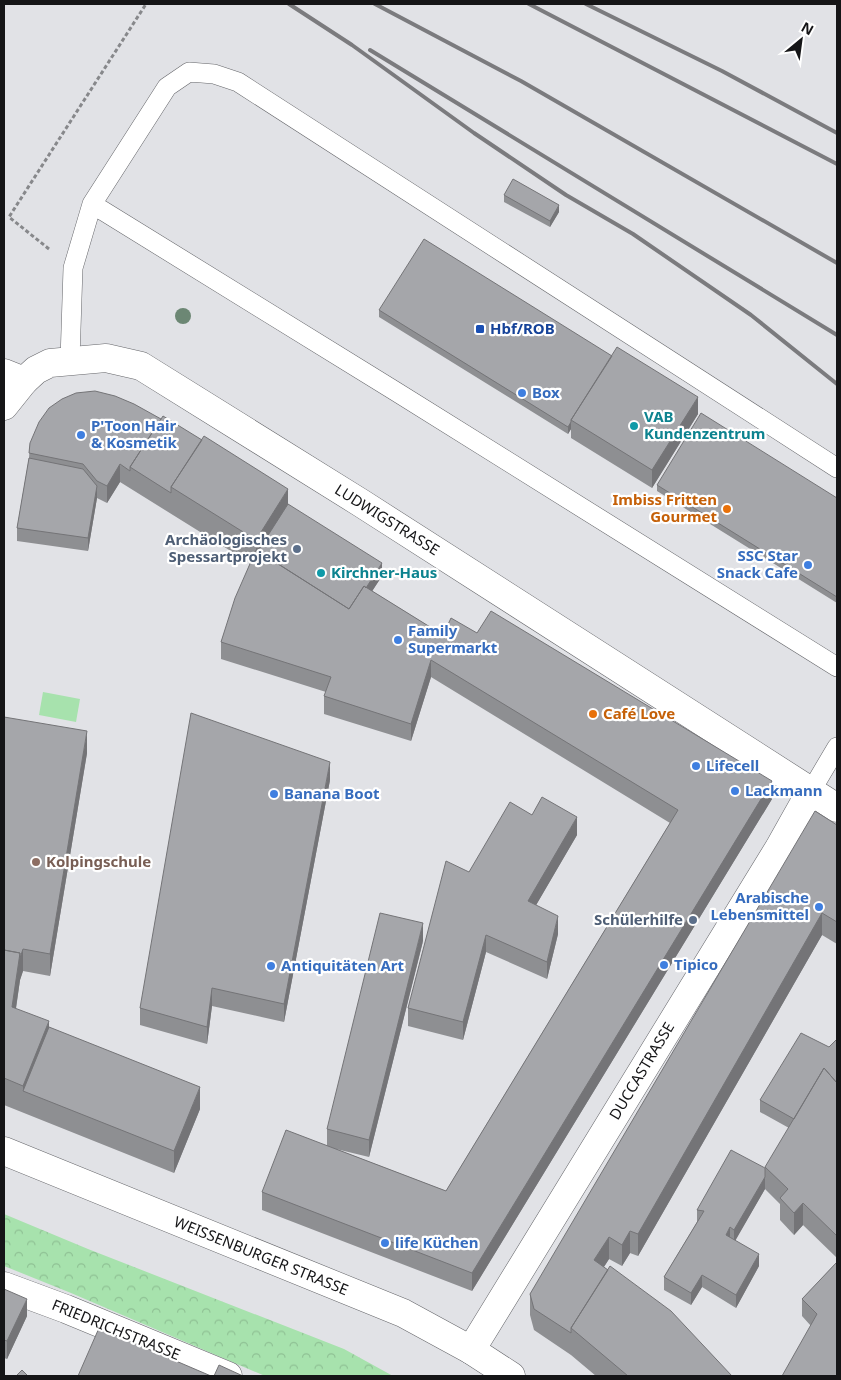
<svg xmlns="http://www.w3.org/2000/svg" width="841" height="1380" viewBox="0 0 841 1380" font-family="'Noto Sans',sans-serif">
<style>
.forest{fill:url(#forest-crowns)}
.pitch{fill:#a7e2ad}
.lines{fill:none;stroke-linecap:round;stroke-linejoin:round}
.lane-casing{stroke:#65666a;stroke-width:20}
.street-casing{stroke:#65666a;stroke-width:29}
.secondary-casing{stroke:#65666a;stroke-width:29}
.path{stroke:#87888b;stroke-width:3;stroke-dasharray:4 2.5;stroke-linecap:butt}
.lane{stroke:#fff;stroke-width:19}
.street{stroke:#fff;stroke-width:28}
.secondary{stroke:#fff;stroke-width:28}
.rail{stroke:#7b7b7e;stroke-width:4}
.tree{fill:#6c8774}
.wall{fill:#8e8f92}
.shaded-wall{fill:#747477}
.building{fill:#a5a6aa;stroke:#747477}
.transit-dot{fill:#1a4fb4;stroke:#fff;stroke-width:2}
.shop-dot{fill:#3f7fe0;stroke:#fff;stroke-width:2}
.culture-dot{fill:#0f9aa8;stroke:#fff;stroke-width:2}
.food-dot{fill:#e8710a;stroke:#fff;stroke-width:2}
.service-dot{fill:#5c6f8a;stroke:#fff;stroke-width:2}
.education-dot{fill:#8d6e63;stroke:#fff;stroke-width:2}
.labels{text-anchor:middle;stroke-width:4.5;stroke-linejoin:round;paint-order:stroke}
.transit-label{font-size:15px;font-weight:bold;fill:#164399;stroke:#fff;text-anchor:start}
.shop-label{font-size:15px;font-weight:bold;fill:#366cbe;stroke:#fff;text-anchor:start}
.culture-label{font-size:15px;font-weight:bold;fill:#0d838f;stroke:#fff;text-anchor:start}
.food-label{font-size:15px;font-weight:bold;fill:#c56008;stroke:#fff;text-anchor:end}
.street-label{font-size:15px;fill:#151517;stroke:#fff}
.service-label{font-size:15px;font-weight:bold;fill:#4e5e75;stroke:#fff;text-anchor:end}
.education-label{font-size:15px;font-weight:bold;fill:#785e54;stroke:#fff;text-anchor:start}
</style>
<defs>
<pattern id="forest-crowns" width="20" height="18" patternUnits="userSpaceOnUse" patternTransform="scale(1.25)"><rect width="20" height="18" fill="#a7e2ad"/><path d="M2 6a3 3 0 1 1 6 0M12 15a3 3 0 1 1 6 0" fill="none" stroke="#8fc194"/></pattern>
</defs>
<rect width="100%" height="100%" fill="#e1e2e6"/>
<path class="forest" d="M 4,1214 L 88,1249 L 344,1349 L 393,1376 L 265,1376 L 71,1293 L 4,1266 Z"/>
<path class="pitch" d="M 43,692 L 80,699 L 76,722 L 39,715 Z"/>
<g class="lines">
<defs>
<path id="lane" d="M 92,204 L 395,391 L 837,667
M 70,360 L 73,268 L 92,204 L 167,87 L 189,72 L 214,74 L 238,82 L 837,468
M 811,791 L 837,747"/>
<path id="street" d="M 4,373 L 24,381
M 4,1286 L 66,1309 L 228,1376
M 471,1350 L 779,848 L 811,791"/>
<path id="secondary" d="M 4,406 L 24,381 L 36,370 L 50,363 L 106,358 L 141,366 L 361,503 L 837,808
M 4,1151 L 403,1313 L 471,1350 L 511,1376"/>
</defs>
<use href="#lane" class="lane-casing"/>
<use href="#street" class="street-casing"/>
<use href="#secondary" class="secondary-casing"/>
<path class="path" d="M 49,249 L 9,217 L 146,4"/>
<use href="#lane" class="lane"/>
<use href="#street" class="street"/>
<use href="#secondary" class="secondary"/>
<path class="rail" d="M 289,4 L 352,45 L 474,133 L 566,195 L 633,234 L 751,315 L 837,384
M 375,4 L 521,81 L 837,263
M 529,4 L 837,164
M 586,4 L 722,71 L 837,133
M 370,50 L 837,335"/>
</g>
<circle class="tree" cx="183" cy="316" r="8"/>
<path class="wall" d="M 504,195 L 559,212 L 550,227 L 504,202 Z
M 379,310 L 698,414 L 652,488 L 571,438 L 571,429 L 568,434 L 379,317 Z
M 30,443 L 288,504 L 382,576 L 372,591 L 443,635 L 772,799 L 472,1291 L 262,1210 L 262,1192 L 327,1145 L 327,1129 L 423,941 L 369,1157 L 336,1149 L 446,1191 L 670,823 L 431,677 L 411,741 L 324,714 L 324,696 L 326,692 L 221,659 L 221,642 L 250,563 L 120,482 L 107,503 L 97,498 L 88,551 L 17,541 L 17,528 L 29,458 Z
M 657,485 L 837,498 L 837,603 L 657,491 Z
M 4,717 L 87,753 L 50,976 L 23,971 L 20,980 L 16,1009 L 200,1109 L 174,1173 L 4,1105 Z
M 330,780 L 284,1022 L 212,1006 L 207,1044 L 140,1025 L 140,1008 Z
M 532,815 L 577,835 L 536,905 L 558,934 L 547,979 L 486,952 L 463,1040 L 408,1026 L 408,1008 L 469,872 Z
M 837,825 L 837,944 L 822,935 L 638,1256 L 630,1253 L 622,1266 L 609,1259 L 604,1267 L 732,1376 L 596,1376 L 571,1355 L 534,1330 L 530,1315 L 530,1294 Z
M 837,1039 L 837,1258 L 803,1225 L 794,1235 L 780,1220 L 780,1204 L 765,1189 L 735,1240 L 759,1266 L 736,1308 L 702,1287 L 691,1305 L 664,1290 L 664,1277 L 697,1222 L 697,1210 L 765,1168 L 789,1128 L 760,1112 L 760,1100 L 829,1047 Z
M 837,1262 L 837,1376 L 811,1326 L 802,1316 L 802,1299 Z
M 4,1289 L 27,1316 L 7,1359 L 4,1358 Z"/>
<path class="shaded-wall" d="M 559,205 L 559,212 L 550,227 L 550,221 Z
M 698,397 L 698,414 L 652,488 L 652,470 Z
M 571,422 L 571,429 L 568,434 L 568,427 Z
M 120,464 L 120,482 L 107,503 L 107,486 Z
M 97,486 L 97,498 L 88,551 L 88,538 Z
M 288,489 L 288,516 L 256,555 L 256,540 Z
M 382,563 L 382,576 L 349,627 L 349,614 Z
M 431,660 L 431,677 L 411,741 L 411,724 Z
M 87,731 L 87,753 L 50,976 L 50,954 Z
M 330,762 L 330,780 L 284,1022 L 284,1004 Z
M 772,781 L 772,799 L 472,1291 L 472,1273 Z
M 577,817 L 577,835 L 528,919 L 528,901 Z
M 822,913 L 822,935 L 638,1256 L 638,1234 Z
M 558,916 L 558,934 L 547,979 L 547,962 Z
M 423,923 L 423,941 L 369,1157 L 369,1140 Z
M 486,935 L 486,952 L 463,1040 L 463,1022 Z
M 23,949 L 23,971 L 20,980 L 20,958 Z
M 20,953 L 20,980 L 12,1034 L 12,1007 Z
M 212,988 L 212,1006 L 207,1044 L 207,1027 Z
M 49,1021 L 49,1048 L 23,1091 L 23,1086 Z
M 200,1087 L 200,1109 L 174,1173 L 174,1151 Z
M 765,1177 L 765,1189 L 734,1243 L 734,1230 Z
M 803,1203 L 803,1225 L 794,1235 L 794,1213 Z
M 730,1227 L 730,1240 L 726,1235 Z
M 630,1231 L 630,1253 L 622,1266 L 622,1245 Z
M 609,1237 L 609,1259 L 594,1282 L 594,1260 Z
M 759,1254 L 759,1266 L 736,1308 L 736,1295 Z
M 702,1275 L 702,1287 L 691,1305 L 691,1293 Z
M 27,1299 L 27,1316 L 7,1359 L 7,1341 Z"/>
<path class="building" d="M 513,179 L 559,205 L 550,221 L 504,195 Z
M 424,239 L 612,356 L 571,420 L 571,422 L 568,427 L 379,310 Z
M 617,347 L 698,397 L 652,470 L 571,420 Z
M 95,391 L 115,396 L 134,404 L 161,419 L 130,467 L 130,471 L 120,464 L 107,486 L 97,481 L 83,464 L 29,453 L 30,443 L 39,422 L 49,408 L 62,399 L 76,393 Z
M 701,413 L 837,498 L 837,597 L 657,485 Z
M 163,416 L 202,440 L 171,487 L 171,493 L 130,467 Z
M 204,436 L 288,489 L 256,540 L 171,487 Z
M 29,458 L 83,469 L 97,486 L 88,538 L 17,528 Z
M 288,504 L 382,563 L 366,588 L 364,586 L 349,609 L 258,551 Z
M 256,550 L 349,609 L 364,586 L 443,635 L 451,618 L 477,633 L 491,611 L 772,781 L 472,1273 L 262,1192 L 286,1130 L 446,1191 L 678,810 L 431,660 L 411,724 L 324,696 L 331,677 L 221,642 L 235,598 Z
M 191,713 L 330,762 L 284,1004 L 212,988 L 207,1027 L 140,1008 Z
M 4,717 L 87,731 L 50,954 L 23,949 L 20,958 L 20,953 L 4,950 Z
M 542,797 L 577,817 L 528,901 L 558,916 L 547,962 L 486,935 L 463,1022 L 408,1008 L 446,861 L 469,872 L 510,802 L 532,815 Z
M 815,811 L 837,825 L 837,922 L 822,913 L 638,1234 L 630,1231 L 622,1245 L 609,1237 L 594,1260 L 608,1270 L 571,1328 L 571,1333 L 534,1309 L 530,1294 Z
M 380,913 L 423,923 L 369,1140 L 327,1129 Z
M 4,950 L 20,953 L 12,1007 L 49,1021 L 23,1086 L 4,1078 Z
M 49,1027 L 200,1087 L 174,1151 L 23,1091 Z
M 801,1033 L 829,1047 L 837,1039 L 837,1083 L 824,1068 L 794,1119 L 760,1100 Z
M 824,1068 L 837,1083 L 837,1236 L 803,1203 L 794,1213 L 780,1198 L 788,1189 L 765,1167 Z
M 731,1150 L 765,1168 L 765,1177 L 734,1230 L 730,1227 L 726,1235 L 759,1254 L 736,1295 L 702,1275 L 691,1293 L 664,1277 L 704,1211 L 697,1210 Z
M 837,1262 L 837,1376 L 782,1376 L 817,1314 L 802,1299 Z
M 610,1266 L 671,1311 L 732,1376 L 628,1376 L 571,1328 Z
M 4,1289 L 27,1299 L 7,1341 L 4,1340 Z
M 99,1328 L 211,1376 L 78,1376 Z
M 219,1365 L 243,1376 L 214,1376 Z
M 22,1370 L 28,1376 L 16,1376 Z"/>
<rect class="transit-dot" x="475" y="324" width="10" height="10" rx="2.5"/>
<g class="shop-dot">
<circle cx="522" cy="393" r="5"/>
<circle cx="81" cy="435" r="5"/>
<circle cx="808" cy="565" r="5"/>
<circle cx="398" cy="640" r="5"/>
<circle cx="696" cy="766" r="5"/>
<circle cx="735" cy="791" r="5"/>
<circle cx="274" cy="794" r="5"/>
<circle cx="819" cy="907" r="5"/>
<circle cx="664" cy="965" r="5"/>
<circle cx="271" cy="966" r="5"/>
<circle cx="385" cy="1243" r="5"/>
</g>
<g class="culture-dot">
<circle cx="634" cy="426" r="5"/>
<circle cx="321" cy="573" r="5"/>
</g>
<g class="food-dot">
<circle cx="727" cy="509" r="5"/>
<circle cx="593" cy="714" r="5"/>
</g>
<g class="service-dot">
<circle cx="297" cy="549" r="5"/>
<circle cx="693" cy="920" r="5"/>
</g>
<circle class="education-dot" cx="36" cy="862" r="5"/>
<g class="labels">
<g class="transit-label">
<text x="490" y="334">Hbf/ROB</text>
</g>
<g class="shop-label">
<text x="532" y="398">Box</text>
<text x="91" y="431">P'Toon Hair<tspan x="91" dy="17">&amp; Kosmetik</tspan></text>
<text x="798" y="561" text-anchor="end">SSC Star<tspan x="798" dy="17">Snack Cafe</tspan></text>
<text x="408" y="636">Family<tspan x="408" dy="17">Supermarkt</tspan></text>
<text x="706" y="771">Lifecell</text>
<text x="745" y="796">Lackmann</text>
<text x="284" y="799">Banana Boot</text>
<text x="809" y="903" text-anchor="end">Arabische<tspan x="809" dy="17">Lebensmittel</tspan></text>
<text x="674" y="970">Tipico</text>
<text x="281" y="971">Antiquitäten Art</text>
<text x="395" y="1248">life Küchen</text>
</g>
<g class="culture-label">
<text x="644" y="422">VAB<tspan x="644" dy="17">Kundenzentrum</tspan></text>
<text x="331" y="578">Kirchner-Haus</text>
</g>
<g class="food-label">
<text x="717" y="505">Imbiss Fritten<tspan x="717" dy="17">Gourmet</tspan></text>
<text x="603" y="719" text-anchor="start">Café Love</text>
</g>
<g class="street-label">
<text transform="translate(387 520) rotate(32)" y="5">LUDWIGSTRASSE</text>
<text transform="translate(642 1071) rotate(-59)" y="5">DUCCASTRASSE</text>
<text transform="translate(261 1256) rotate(22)" y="5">WEISSENBURGER STRASSE</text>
<text transform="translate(116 1330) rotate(22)" y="5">FRIEDRICHSTRASSE</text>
</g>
<g class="service-label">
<text x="287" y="545">Archäologisches<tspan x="287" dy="17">Spessartprojekt</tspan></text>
<text x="683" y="925">Schülerhilfe</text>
</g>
<g class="education-label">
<text x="46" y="867">Kolpingschule</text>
</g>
</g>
<rect width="841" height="1380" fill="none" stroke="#151517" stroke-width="10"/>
<g transform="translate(801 40) rotate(29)" stroke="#ffffff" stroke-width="4" paint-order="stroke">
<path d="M0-4L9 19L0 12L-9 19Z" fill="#151517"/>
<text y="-8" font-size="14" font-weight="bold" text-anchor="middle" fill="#151517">N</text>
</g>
</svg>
